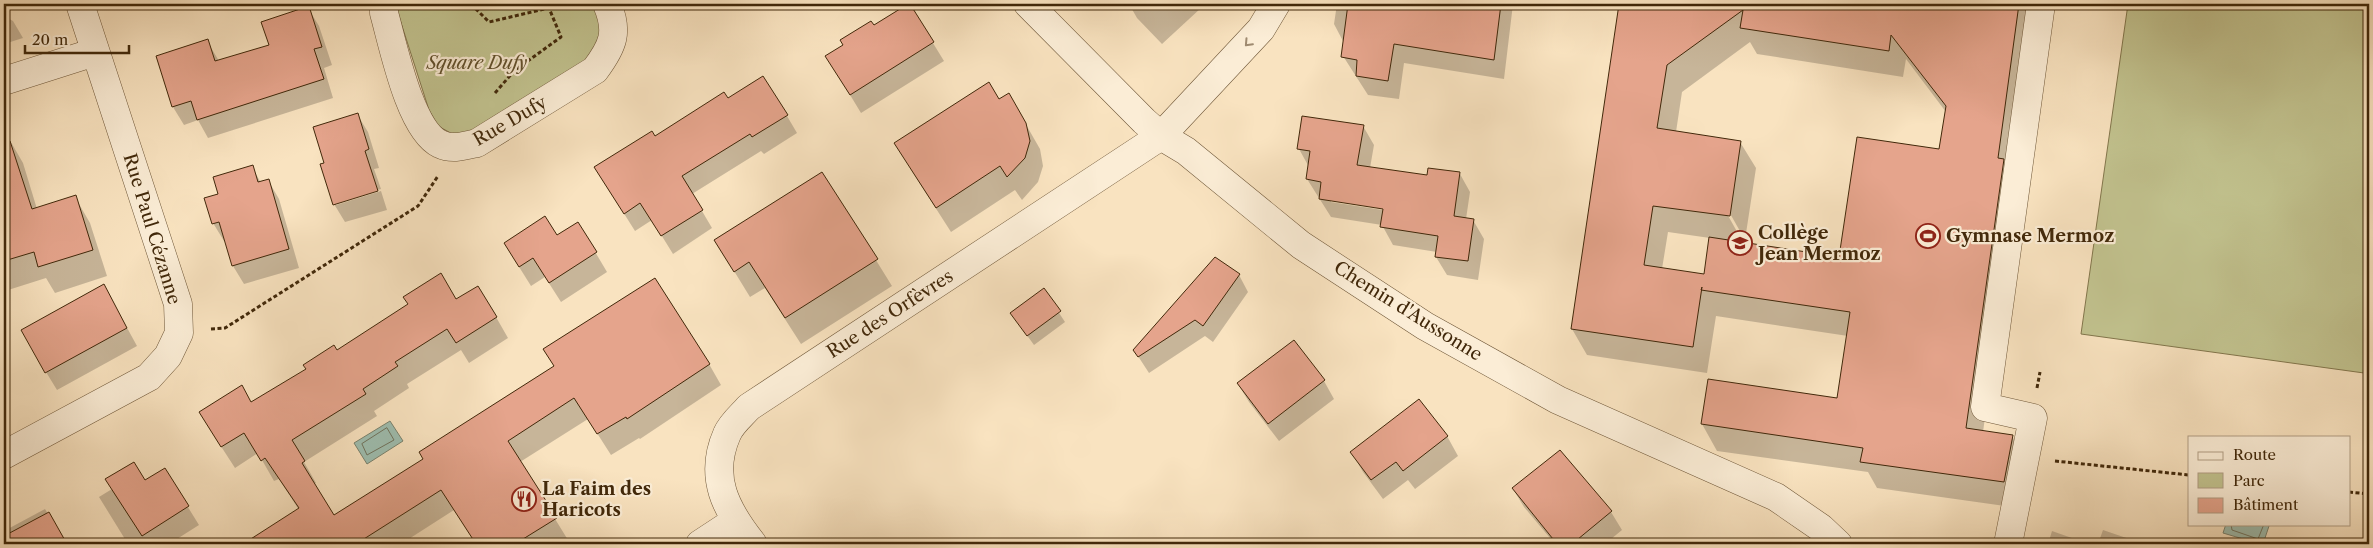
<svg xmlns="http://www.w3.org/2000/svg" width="2373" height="548" viewBox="0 0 2373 548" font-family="'Libre Caslon Text',serif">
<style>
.green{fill:#c2c38f;stroke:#82764c}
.water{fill:#9ebeb0;stroke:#79826e}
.shadow{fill:#0003;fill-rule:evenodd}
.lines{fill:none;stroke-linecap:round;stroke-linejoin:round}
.shore{stroke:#70735d;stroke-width:1}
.building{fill:#e5a48c;stroke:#41280a;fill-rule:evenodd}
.minor-casing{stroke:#6f5738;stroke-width:29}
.path{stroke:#41280a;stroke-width:3;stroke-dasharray:4 2.5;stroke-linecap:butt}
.minor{stroke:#fbedd6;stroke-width:28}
.oneway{stroke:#9e8a70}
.labels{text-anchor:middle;stroke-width:4.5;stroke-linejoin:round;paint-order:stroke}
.park-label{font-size:18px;font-style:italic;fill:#614f2b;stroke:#fbedd6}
.street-label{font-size:18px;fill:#41280a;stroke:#fbedd6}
.poi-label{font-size:18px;font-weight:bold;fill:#41280a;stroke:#fbedd6;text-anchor:start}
</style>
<rect width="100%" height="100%" fill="#f9e3c0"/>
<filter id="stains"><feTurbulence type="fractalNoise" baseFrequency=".004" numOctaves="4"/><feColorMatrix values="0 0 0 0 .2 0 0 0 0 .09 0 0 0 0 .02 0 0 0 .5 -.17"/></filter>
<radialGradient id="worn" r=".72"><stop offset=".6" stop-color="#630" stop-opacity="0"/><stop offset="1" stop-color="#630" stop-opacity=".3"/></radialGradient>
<path class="green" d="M 395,4 L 596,4 L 603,35 L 596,53 L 478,132 L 458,137 L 438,126 L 429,110 Z
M 2128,4 L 2369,4 L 2369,332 L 2364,373 L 2081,334 Z"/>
<path class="water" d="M 390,421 L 403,441 L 367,464 L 354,443 Z
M 2226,524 L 2264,524 L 2269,526 L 2263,544 L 2260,544 L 2223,533 Z"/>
<path class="shadow" d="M 909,4 L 944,61 L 861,113 L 838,75 L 874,27 Z
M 1129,4 L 1198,4 L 1201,8 L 1162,44 L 1137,18 Z
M 1337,4 L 1406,4 L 1450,11 L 1451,4 L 1513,4 L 1504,79 L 1404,63 L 1399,99 L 1368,95 L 1343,56 L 1344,43 L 1334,24 Z
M 1621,4 L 2038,4 L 2018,186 L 1983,432 L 2012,436 L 2027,463 L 2019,508 L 1877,488 L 1868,472 L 1717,451 L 1702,424 L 1709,380 L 1838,400 L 1848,336 L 1716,316 L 1707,373 L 1587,355 L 1572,329 ZM 1750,42 L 1757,54 L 1903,77 L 1906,59 L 1946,112 L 1940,151 L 1841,258 L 1744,244 L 1726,212 L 1728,210 L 1745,240 L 1756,168 L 1740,142 L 1676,132 L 1682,92 ZM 1668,232 L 1710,238 L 1705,275 L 1662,269 Z
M 308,8 L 319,26 L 332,65 L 324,68 L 333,98 L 208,138 L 198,120 L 184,125 L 173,107 L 157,57 L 207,41 L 219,61 L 270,46 Z
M 4,16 L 13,21 L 23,38 L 4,44 Z
M 1009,95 L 1040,149 L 1043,166 L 1038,182 L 1022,200 L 1015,190 L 951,232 L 910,168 Z
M 728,99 L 787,116 L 797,133 L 764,154 L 761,151 L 692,194 L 712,228 L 673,254 L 652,220 L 635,231 L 606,185 L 655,138 Z
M 357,114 L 368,132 L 379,168 L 374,169 L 381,189 L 336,202 L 336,205 L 381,191 L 387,210 L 345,222 L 334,204 L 326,163 Z
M 1363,126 L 1374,145 L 1370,168 L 1428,176 L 1460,174 L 1470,192 L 1466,219 L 1473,220 L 1484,239 L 1478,280 L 1447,275 L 1436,257 L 1437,252 L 1393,245 L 1382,225 L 1331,217 L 1307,179 L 1309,167 L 1299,149 ZM 1331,200 L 1389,208 L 1389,211 L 1331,202 Z
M 8,137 L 23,163 L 37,209 L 75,197 L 90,223 L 107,276 L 55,293 L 46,278 L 5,291 L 4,138 Z
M 252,167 L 261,183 L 268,180 L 279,199 L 299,268 L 244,284 L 233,266 L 226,241 L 224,241 L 213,223 L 220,195 Z
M 822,173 L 892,286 L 801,344 L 765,288 L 750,297 L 715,240 Z
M 578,223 L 607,272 L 561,302 L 545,277 L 531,286 L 516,262 Z
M 1239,275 L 1248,292 L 1213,342 L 1205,336 L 1149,373 L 1134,350 Z
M 1044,290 L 1065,322 L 1034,345 L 1018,323 Z
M 456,301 L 496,317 L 508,338 L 469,363 L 461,350 L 407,384 L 409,388 L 374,411 L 377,416 L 304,462 L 316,483 L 314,484 L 334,516 L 425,460 L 555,367 L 709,364 L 721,385 L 640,439 L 639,438 L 611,455 L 588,419 L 520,462 L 568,540 L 562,544 L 476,544 L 454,510 L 401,544 L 245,544 L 299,510 L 279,479 L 274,481 L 258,453 L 235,468 L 213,434 L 251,404 L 337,352 Z
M 114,304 L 137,346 L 57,390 L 46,372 Z
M 1324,381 L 1334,399 L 1279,441 L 1249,402 L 1238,384 Z
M 1447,436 L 1458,456 L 1415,489 L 1408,480 L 1383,499 L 1363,472 L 1352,453 Z
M 165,470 L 199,525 L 169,544 L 128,544 L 99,497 L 112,489 L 145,482 Z
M 1513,489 L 1611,512 L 1622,530 L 1605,544 L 1555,544 L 1524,507 Z
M 45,509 L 66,544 L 4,544 L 4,531 Z
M 2103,530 L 2144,544 L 2098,544 Z
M 2052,531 L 2089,544 L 2048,544 Z"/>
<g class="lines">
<path class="shore" d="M 387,428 L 394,440 L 367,455 L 362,444 Z
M 2231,524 L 2232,530 L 2258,539 L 2264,524"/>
</g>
<path class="building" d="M 908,4 L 910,4 L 934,42 L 850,95 L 825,56 L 843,45 L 840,40 L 871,21 L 874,25 Z
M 1348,4 L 1501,4 L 1494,60 L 1394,44 L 1388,81 L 1356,76 L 1357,60 L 1341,57 Z
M 1619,4 L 2019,4 L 1998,158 L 2004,159 L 1966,428 L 2013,435 L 2004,482 L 1860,462 L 1863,448 L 1701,424 L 1708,379 L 1837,398 L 1850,312 L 1701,290 L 1702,287 L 1693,347 L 1571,329 ZM 1743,10 L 1740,28 L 1889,51 L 1891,35 L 1946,106 L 1939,149 L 1857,137 L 1839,257 L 1709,237 L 1704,274 L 1644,265 L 1653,206 L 1730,216 L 1741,141 L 1657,128 L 1667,65 Z
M 309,6 L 322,47 L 314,49 L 324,79 L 197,120 L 191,101 L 172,107 L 156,56 L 208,39 L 215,61 L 269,45 L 261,22 Z
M 763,76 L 788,115 L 752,137 L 750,134 L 682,176 L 703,210 L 661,236 L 640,203 L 624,214 L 594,167 L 652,131 L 655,136 L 724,92 L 728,98 Z
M 989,82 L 999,99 L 1009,93 L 1026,123 L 1030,141 L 1025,158 L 1007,177 L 1000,166 L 936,208 L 894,143 Z
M 358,113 L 369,149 L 365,151 L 378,191 L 333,205 L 320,164 L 324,163 L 313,127 Z
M 1302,116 L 1364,125 L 1357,165 L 1427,175 L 1428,168 L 1460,172 L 1454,216 L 1474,219 L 1468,261 L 1435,257 L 1438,236 L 1380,227 L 1383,209 L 1319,199 L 1321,182 L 1306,179 L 1310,151 L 1297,149 Z
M 4,141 L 10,141 L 32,209 L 76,195 L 93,250 L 38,267 L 34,252 L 4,261 Z
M 253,165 L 258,182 L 269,179 L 289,249 L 232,266 L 219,222 L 212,224 L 204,198 L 218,194 L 213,177 Z
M 822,172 L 878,259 L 785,318 L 749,262 L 734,272 L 714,240 Z
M 545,216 L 557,235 L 578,222 L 597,252 L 549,283 L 533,258 L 519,267 L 504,243 Z
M 1215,257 L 1240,274 L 1203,326 L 1195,320 L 1138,357 L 1133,350 Z
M 441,273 L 456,299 L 478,286 L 497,317 L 456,343 L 447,329 L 395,362 L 398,366 L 363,389 L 366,394 L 292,440 L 305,461 L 302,463 L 334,515 L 423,459 L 419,452 L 554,366 L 543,349 L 655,278 L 710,364 L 627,419 L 626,417 L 597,434 L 574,398 L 508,441 L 557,518 L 515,544 L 476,544 L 441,490 L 356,544 L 243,544 L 299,508 L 265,458 L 261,461 L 244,433 L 221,447 L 199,412 L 242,385 L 251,402 L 306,369 L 303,365 L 334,345 L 337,350 L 408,304 L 403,297 Z
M 104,284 L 127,328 L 45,373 L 21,330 Z
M 1044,288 L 1061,311 L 1027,336 L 1010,313 Z
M 1294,340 L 1325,380 L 1268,424 L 1237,383 Z
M 1419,399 L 1448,436 L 1403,471 L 1396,462 L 1371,480 L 1350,452 Z
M 1560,450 L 1612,511 L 1572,544 L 1557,544 L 1512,488 Z
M 134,462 L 145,480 L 165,468 L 189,506 L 142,536 L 105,479 Z
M 49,512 L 67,544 L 4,544 L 4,536 Z"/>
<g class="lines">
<defs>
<path id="minor" d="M 384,4 L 384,13 C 393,45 410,130 440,144 C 452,150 464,146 477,143 L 595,70 C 613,46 619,32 607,4
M 1028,4 L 1144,121 L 1161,136 L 1186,151 L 1301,245 L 1425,326 L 1558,400 L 1776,497 L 1821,528 L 1838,544
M 4,81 L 95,52
M 4,455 L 149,377 L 168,356 L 179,333 L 178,304 L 80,4
M 700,544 L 735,521
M 753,544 C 726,510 708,477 727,434 C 731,424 742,415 749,407 L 1161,136 L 1261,29 L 1276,4
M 2008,544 L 2033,418 L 1985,407 L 2041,4"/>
</defs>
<use href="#minor" class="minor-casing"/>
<path class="path" d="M 471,4 L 489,22 L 549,8 L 561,37 L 514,71 L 495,93
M 211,329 L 225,328 L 418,206 L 438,176
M 2037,388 L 2040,372
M 2055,461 L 2189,475
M 2349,492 L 2369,494"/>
<use href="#minor" class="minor"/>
</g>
<defs><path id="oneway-chevron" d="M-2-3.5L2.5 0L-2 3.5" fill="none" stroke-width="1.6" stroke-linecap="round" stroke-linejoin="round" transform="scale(1.25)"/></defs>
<use class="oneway" href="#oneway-chevron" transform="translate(1248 43) rotate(133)"/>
<defs>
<symbol id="stadium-ring" viewBox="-11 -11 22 22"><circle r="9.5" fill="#fbedd6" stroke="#8f2418" stroke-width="1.5"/><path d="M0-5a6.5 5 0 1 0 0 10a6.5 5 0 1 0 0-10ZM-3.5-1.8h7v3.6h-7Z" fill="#8f2418"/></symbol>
<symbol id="school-ring" viewBox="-11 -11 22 22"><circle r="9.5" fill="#fbedd6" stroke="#8f2418" stroke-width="1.5"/><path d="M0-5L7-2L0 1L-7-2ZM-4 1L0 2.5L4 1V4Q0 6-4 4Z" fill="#8f2418"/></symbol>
<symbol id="restaurant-ring" viewBox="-11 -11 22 22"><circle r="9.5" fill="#fbedd6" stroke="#8f2418" stroke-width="1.5"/><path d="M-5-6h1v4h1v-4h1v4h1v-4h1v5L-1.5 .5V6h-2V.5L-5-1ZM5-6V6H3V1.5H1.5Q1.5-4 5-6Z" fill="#8f2418"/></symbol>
</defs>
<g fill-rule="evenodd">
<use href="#stadium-ring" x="1914" y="222" width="28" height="28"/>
<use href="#school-ring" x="1726" y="229" width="28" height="28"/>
<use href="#restaurant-ring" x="510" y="485" width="28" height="28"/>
</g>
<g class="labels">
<g class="park-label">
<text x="477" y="69">Square Dufy</text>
</g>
<g class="street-label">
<text transform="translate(510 121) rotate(-30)" y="6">Rue Dufy</text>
<text transform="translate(152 229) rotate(73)" y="6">Rue Paul Cézanne</text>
<text transform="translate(1408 311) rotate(32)" y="6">Chemin d'Aussonne</text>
<text transform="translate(890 314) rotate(-33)" y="6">Rue des Orfèvres</text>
</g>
<g class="poi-label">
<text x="1758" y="239">Collège<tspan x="1758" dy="21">Jean Mermoz</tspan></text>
<text x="1946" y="242">Gymnase Mermoz</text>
<text x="542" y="495">La Faim des<tspan x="542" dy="21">Haricots</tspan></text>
</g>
</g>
<rect width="2373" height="548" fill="none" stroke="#f9e3c0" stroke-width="20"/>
<rect x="5" y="5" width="2363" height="538" fill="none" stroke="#41280a" stroke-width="2.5"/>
<rect x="10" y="10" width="2353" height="528" fill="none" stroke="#41280a"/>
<rect x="2188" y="436" width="162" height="90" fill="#fbedd6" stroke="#b19e84"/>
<rect x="2198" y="452" width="25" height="8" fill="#fbedd6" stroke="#b19e84"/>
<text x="2233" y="460" font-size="15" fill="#41280a">Route</text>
<rect x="2198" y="473" width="25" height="15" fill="#c2c38f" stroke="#b19e84"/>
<text x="2233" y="486" font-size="15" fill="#41280a">Parc</text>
<rect x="2198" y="498" width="25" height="15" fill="#e5a48c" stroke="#b19e84"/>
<text x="2233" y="510" font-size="15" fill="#41280a">Bâtiment</text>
<path d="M25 45v8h104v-8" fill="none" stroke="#41280a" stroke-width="2.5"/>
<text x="32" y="45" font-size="15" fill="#41280a" stroke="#fbedd6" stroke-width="4" paint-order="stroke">20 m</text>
<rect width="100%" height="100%" filter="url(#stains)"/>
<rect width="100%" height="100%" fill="url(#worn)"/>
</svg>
